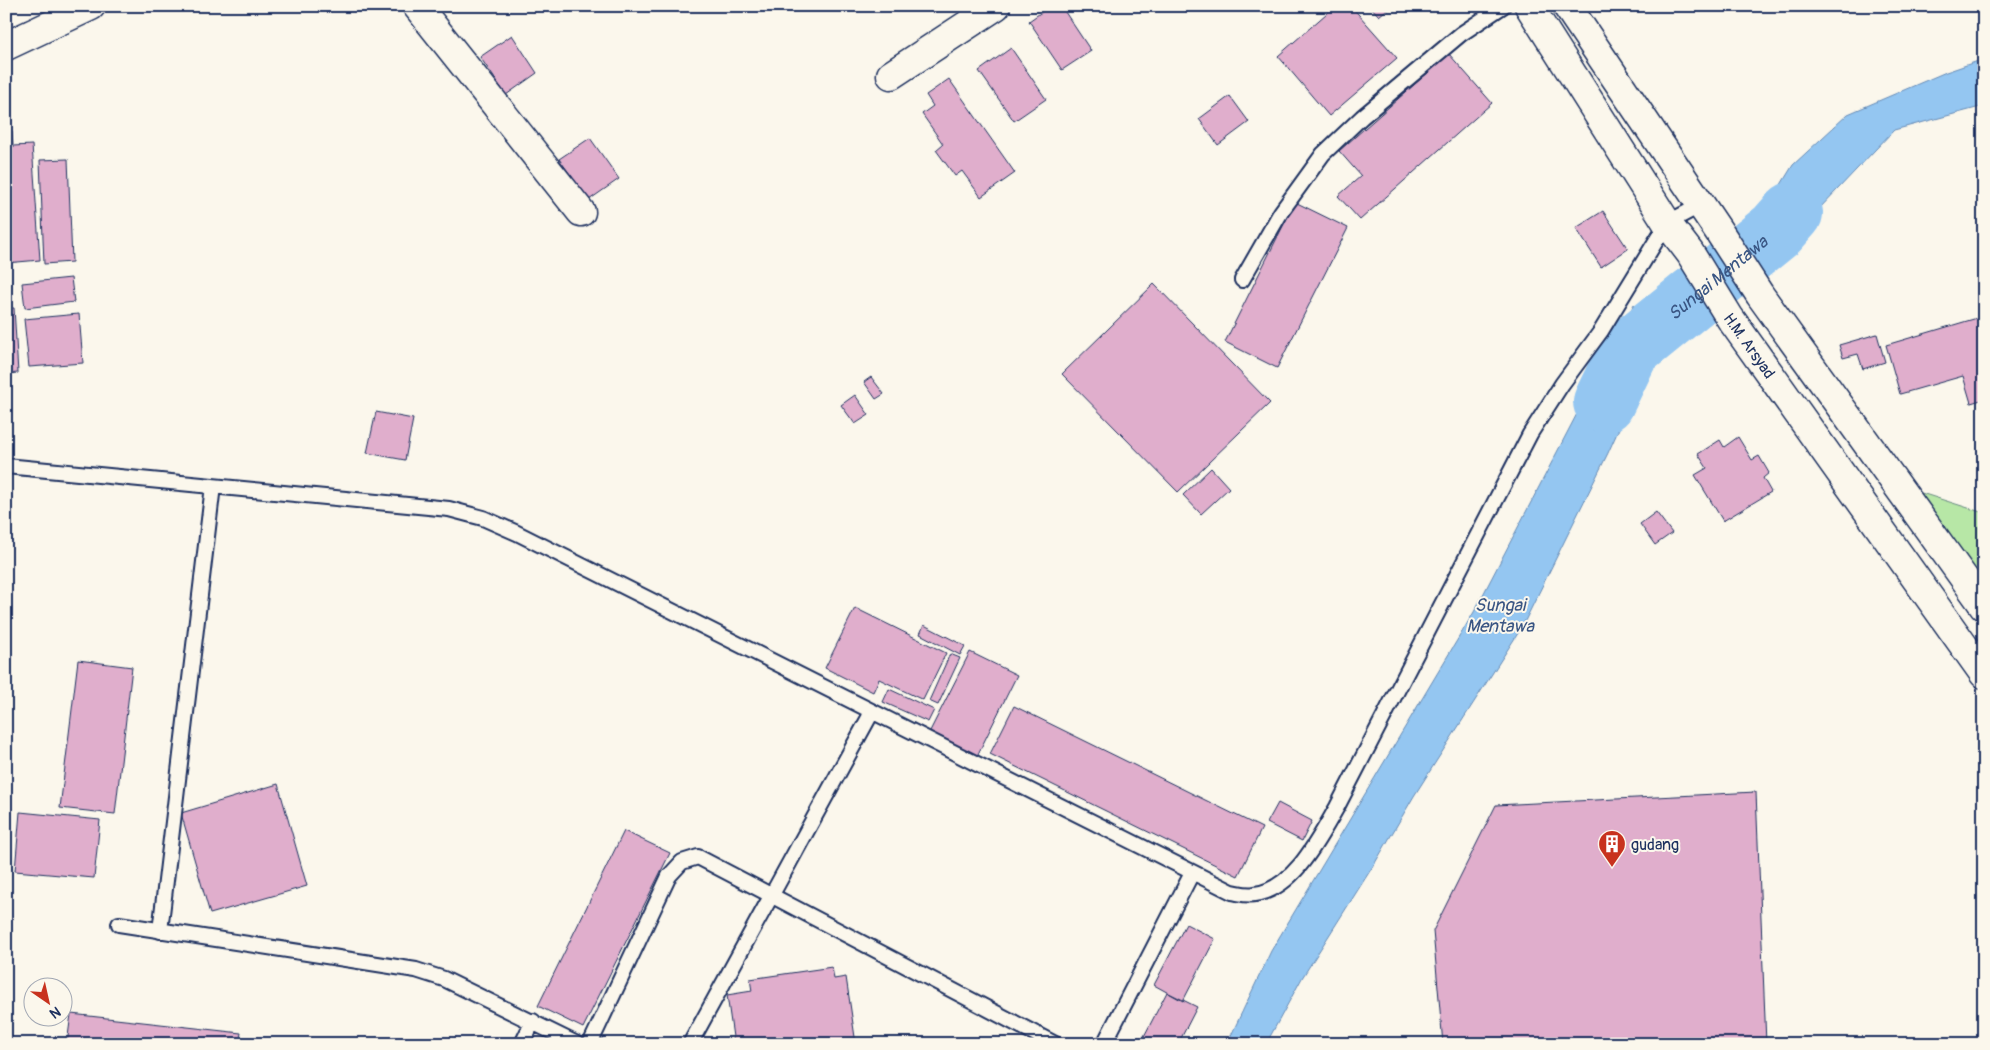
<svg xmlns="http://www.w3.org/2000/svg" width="1990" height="1050" viewBox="0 0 1990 1050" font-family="Pangolin,sans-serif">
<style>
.green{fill:#b7e7a6;stroke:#698b82}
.water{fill:#94c6f1;stroke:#648ab6}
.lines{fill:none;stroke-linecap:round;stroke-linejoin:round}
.river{stroke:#94c6f1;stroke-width:62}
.building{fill:#e0aecc;stroke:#1b2f5e}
.lane-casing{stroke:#1b2f5e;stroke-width:18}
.street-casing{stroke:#1b2f5e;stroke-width:31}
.secondary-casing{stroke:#1b2f5e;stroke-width:31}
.lane{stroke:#fbf7ec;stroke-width:14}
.street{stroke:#fbf7ec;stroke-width:28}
.secondary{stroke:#fbf7ec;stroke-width:28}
.labels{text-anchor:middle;stroke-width:4;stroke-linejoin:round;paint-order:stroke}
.street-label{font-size:16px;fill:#1b2f5e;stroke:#fbf7ec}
.poi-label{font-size:16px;fill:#1b2f5e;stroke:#fbf7ec;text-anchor:start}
.water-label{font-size:18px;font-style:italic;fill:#395583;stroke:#fbf7ec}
</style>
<rect width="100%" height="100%" fill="#fbf7ec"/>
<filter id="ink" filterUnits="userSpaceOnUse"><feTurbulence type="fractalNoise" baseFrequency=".02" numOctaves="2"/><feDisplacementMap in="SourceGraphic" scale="10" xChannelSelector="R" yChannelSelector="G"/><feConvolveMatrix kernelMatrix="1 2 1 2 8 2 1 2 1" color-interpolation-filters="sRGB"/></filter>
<g filter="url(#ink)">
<path class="green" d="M 1915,491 L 1984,513 L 1984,590 Z"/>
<path class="water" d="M 1984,59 L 1984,106 L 1894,130 L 1818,210 L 1764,279 L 1736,232 L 1763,214 L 1793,165 L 1848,114 L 1946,72 Z
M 1634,304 L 1659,340 L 1608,453 L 1522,627 L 1414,796 L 1375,863 L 1302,978 L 1266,1044 L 1227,1044 L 1271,951 L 1474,612 Z"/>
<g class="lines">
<path class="river" id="s1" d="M 1604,402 L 1629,350 L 1777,230 L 1792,213"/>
</g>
<path class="building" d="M 1050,6 L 1061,6 L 1091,51 L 1062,70 L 1029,21 Z
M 1335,6 L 1351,6 L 1397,58 L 1329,116 L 1278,56 Z
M 1370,6 L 1391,6 L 1379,16 Z
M 512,35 L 537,73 L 506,95 L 480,57 Z
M 1011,48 L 1046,99 L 1014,121 L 979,71 Z
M 1449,54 L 1492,103 L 1360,220 L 1338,196 L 1361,176 L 1339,151 Z
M 949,79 L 1015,173 L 981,197 L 962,171 L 955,176 L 936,150 L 943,144 L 922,114 L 933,106 L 926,95 Z
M 1230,96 L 1249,122 L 1218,145 L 1199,119 Z
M 12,131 L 13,146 L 32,145 L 40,260 L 6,263 L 6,132 Z
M 590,138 L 619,179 L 589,200 L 559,159 Z
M 68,159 L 72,262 L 44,264 L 40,160 Z
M 1295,202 L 1348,228 L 1277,368 L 1225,342 Z
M 1603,211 L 1628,249 L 1601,267 L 1576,228 Z
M 71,278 L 74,302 L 25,308 L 22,283 Z
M 1154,284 L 1270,403 L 1178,492 L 1062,374 Z
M 6,308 L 14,308 L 18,373 L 6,374 Z
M 79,314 L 83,363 L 29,367 L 24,319 Z
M 1984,316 L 1984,399 L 1971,403 L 1963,376 L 1900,394 L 1886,345 Z
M 1877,334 L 1885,362 L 1863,369 L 1858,354 L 1843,358 L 1839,345 Z
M 871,377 L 884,394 L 876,399 L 864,382 Z
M 855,395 L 869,415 L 855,424 L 841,405 Z
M 376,412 L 413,419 L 405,460 L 367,453 Z
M 1738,437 L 1752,460 L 1759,456 L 1769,473 L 1763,478 L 1771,492 L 1723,521 L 1695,475 L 1707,468 L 1698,454 L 1720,440 L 1724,447 Z
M 1211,468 L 1229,488 L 1201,514 L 1183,495 Z
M 1656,512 L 1672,533 L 1655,545 L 1640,524 Z
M 855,608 L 946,653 L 923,700 L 879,679 L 873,692 L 825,668 Z
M 924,625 L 965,646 L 960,655 L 920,634 Z
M 970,652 L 1017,675 L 977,756 L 929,733 Z
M 950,654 L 960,658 L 938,705 L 929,701 Z
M 78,660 L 132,667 L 115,814 L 60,808 Z
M 889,689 L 934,710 L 928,722 L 883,702 Z
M 1014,706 L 1262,828 L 1238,876 L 990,754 Z
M 278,784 L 307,886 L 210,914 L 181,813 Z
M 1756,792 L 1766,1044 L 1443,1044 L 1433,931 L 1496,805 Z
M 1278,803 L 1312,821 L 1302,841 L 1267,823 Z
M 20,812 L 100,820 L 94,878 L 15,871 Z
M 624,831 L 670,853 L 583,1028 L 538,1006 Z
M 1186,924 L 1215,939 L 1183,1001 L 1154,985 Z
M 832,967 L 834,979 L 846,977 L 856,1044 L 734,1044 L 727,995 L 752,991 L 750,979 Z
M 1167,992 L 1197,1007 L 1178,1044 L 1140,1044 Z
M 71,1014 L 241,1033 L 239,1044 L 67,1044 Z"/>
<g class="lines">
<defs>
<path id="lane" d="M 1242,280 L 1281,212 L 1323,154 L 1362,117 L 1461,34 L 1503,6
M 6,466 L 449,509 L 483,518 L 517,533 L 1232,892 C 1239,893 1247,896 1255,894 C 1294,889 1319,838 1337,807 L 1530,434 L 1562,384 L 1601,331 L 1667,223 L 1701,205
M 119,924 L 416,970 L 444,979 L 577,1044
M 160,931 L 213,486
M 522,1044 L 533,1021
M 590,1044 L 669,876 L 682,862 L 698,857 L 1055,1044
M 690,1044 L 872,712
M 1104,1044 L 1192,873"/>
<path id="street" d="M 417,6 L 581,212
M 891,75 L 996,6"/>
<g id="secondary">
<path id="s2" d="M 1529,6 L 1667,223 L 1690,253 L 1730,318 L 1984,674"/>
<path d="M 1567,6 L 1718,230 L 1760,295 L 1984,606"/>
<path d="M 6,46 L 91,6"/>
</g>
</defs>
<use href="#lane" class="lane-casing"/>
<use href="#street" class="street-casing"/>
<use href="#secondary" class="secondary-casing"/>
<use href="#lane" class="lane"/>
<use href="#street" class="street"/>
<use href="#secondary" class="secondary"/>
</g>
</g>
<defs>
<symbol id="building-pin" viewBox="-11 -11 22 30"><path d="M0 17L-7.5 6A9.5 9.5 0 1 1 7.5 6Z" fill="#c8321e" stroke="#fbf7ec"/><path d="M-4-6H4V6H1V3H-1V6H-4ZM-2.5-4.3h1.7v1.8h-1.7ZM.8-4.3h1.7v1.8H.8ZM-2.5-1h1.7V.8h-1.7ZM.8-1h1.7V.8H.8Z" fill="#fff"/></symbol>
</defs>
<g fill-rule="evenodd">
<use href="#building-pin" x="1596" y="828" width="32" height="43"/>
</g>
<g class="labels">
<g class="street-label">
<text dy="6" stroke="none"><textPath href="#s2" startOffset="405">H.M. Arsyad</textPath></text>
</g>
<g class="poi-label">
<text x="1631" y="850">gudang</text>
</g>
<g class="water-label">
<text dy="6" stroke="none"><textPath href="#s1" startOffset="172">Sungai Mentawa</textPath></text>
<text x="1500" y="611">Sungai<tspan x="1500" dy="21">Mentawa</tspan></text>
</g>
</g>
<rect width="1990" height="1050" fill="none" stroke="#fbf7ec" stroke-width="25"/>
<rect x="12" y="12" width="1965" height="1025" fill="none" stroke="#1b2f5e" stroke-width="2" filter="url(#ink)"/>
<g transform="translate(48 1002) rotate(146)"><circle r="24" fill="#fbf7ec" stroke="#a1a7b3"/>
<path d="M0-4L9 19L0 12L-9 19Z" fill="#c8321e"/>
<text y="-8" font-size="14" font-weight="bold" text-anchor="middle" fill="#1b2f5e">N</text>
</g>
</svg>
